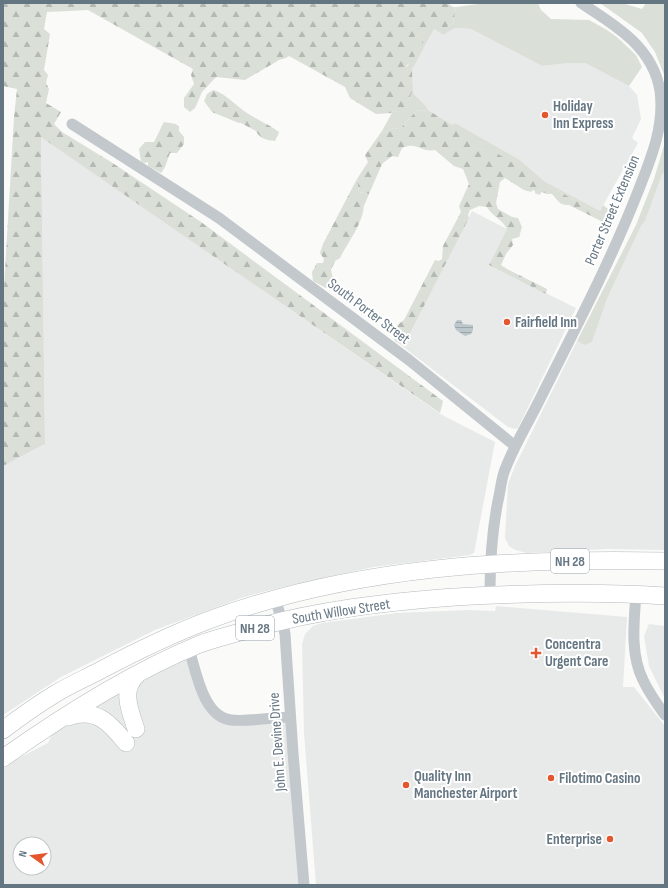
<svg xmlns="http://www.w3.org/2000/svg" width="668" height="888" viewBox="0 0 668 888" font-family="'Sofia Sans Condensed',sans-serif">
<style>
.built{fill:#e8e9e9;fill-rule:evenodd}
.green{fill:#dadfd7}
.forest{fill:url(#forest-firs)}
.water{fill:url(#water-rules)}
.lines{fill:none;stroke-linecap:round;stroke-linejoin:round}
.primary-casing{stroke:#b5babe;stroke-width:18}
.street{stroke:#c3c8cc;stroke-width:11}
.primary{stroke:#fff;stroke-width:17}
.poi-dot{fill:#e4572e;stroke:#fff;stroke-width:1.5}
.labels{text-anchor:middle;stroke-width:4;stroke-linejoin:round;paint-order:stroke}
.shield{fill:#fff;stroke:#939fa8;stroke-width:1}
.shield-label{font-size:14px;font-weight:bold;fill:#657683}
.poi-label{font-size:15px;font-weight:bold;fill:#657683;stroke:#fff;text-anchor:start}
.street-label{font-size:15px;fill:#657683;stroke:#fff}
</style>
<defs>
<pattern id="forest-firs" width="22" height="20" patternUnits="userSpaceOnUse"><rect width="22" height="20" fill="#dadfd7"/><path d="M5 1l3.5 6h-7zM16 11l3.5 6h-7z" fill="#b4b9b4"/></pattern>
<pattern id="water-rules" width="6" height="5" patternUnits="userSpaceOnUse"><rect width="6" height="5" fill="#bbc7cb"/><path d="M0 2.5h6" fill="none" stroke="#9ca6aa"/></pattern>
</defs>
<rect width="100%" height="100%" fill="#fafaf8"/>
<path class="built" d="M 454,28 L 471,29 L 542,66 L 569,63 L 585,63 L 629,86 L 637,95 L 641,119 L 632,138 L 638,143 L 600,211 L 544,181 L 520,160 L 455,123 L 451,125 L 428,110 L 426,106 L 413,93 L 412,70 L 434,29 Z
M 41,136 L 442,415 L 495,442 L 474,553 L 470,555 L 373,567 L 270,590 L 241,598 L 155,630 L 61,677 L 3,715 L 3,466 L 45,444 Z
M 665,171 L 665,550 L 607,549 L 527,553 L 515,550 L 509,546 L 505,538 L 508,484 L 515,466 L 577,341 L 585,344 L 592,342 L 607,299 L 641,226 L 645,221 L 662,175 Z
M 472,211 L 507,229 L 489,265 L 576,308 L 518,428 L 515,429 L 508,427 L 398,343 L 402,343 L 407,339 Z
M 496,606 L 627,617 L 623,687 L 634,687 L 665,726 L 665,885 L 316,885 L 304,733 L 302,644 L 305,634 L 313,626 L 322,623 L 397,613 L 468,610 L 495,611 Z
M 649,624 L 665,626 L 665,699 L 649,666 L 644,636 Z
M 189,649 L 219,716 L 290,717 L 304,885 L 3,885 L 3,766 L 48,743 L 58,720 ZM 20,844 L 44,844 L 44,868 L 20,868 Z"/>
<path class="green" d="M 486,3 L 538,3 L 541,10 L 551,19 L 589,20 L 607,30 L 618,38 L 636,55 L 642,67 L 629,86 L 585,63 L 569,63 L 542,66 L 471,29 L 455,28 L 446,33 L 447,27 L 453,23 L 456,7 Z
M 600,3 L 622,3 L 642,9 L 646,3 L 665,3 L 665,77 L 655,52 L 642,33 Z
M 431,29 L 434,29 L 412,70 L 406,68 L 415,55 L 412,37 L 419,36 L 422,43 Z
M 413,90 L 413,93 L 426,106 L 428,110 L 416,111 L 400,129 L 393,128 L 386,132 L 382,131 L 393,111 L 403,112 Z
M 455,123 L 520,160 L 544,181 L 600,211 L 603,205 L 613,213 L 608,212 L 603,216 C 551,188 500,157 451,125 Z
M 665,142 L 665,171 L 662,175 L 645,221 L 641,226 L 607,299 L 592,342 L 585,345 L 577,341 L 636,225 L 654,179 Z
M 357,179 L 359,192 L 369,194 L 364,206 L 362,201 L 348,196 Z"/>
<path class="forest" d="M 3,3 L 447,3 L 453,7 L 456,7 L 453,23 L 447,27 L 446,33 L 444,35 L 434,29 L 432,29 L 422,44 L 419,36 L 413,37 L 415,55 L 412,63 L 408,64 L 406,67 L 412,70 L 413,90 L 403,113 L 393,111 L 392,113 L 376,114 L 350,98 L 345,87 L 289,56 L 286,58 L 279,60 L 245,80 L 216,77 L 202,92 L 195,108 L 190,112 L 184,107 L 184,98 L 194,84 L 191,75 L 193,69 L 88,10 L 47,12 L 44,29 L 50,34 L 44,70 L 48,75 L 46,83 L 49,89 L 46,103 L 61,112 L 54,124 L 62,132 L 111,162 L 201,222 L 443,401 L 440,413 L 41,137 L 45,444 L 3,466 L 3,305 L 14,117 L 17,89 L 3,86 Z
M 213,90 C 228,94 238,109 252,116 C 261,122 270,125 279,132 L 275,141 C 267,140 260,139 256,131 L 241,123 L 239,123 L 212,112 L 204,101 L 207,94 Z
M 428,110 C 486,146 543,184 603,216 L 608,212 L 613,213 L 615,218 L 607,224 L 569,205 C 559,206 557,199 552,194 L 547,194 L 542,192 L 539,195 L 535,193 L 535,191 L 533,190 L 531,192 L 524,190 L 505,178 L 500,182 L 496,203 L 498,209 L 512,217 L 518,218 L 522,227 L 519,237 L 512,239 L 513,245 L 506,254 L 501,265 L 507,269 L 547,289 L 546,294 L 489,265 L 507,229 C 502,219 493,217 487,207 L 479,206 L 470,210 L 468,215 L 469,218 L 407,339 L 402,343 L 398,343 L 395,341 C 392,331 395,326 404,320 L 435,260 L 439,261 L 442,259 L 443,246 L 461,212 L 459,206 L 469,184 L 463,169 L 454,166 L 435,150 C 420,153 418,141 402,148 L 398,157 L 392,156 L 382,164 L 369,194 L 359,192 L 357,179 L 368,162 L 365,155 L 382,131 L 386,132 L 393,128 L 400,129 L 416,111 Z
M 164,122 L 176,124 L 179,127 L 179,131 L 184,137 L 184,144 L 177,153 L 170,153 C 167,160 166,168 161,173 L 148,166 L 148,162 L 144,163 L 141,161 L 139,149 L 145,142 L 154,142 Z
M 348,196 L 355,196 L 363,201 C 368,216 347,244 340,258 L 335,261 L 331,270 L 333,279 L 329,287 L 326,288 L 313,281 L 312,272 L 317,263 L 323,263 L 324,259 L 320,253 L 323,244 Z"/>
<path class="water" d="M 457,320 L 461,320 L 463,324 L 473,325 L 473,330 L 471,334 L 465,336 L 456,330 L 454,325 Z"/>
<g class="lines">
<defs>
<path id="primary" d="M 68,717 C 96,707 110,723 126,743
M 136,729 C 130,711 120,689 138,674
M 3,730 C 20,717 37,705 55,694 C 70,685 86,678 101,670 C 137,651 172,634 209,620 C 354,566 512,558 665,561
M 3,758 C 65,714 130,673 200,644 C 217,638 234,634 251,629 C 317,610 386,602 455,597 C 525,593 595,591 665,596"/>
</defs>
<use href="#primary" class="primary-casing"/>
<path class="street" d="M 72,124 L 219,218 L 409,360 L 515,446
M 636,594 C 634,622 630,654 643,680 C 649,693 657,704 665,715
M 490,595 C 490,562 492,528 499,496 C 501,486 502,475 506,467 C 515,444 528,423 539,401 C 573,333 609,265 637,194 C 650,161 665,127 660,91 C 653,47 615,25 581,3
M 275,599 L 282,620 L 285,634 L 293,753 L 304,885
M 189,649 C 196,671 203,717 231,720 C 250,722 271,717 290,717"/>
<use href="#primary" class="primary"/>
</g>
<g class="poi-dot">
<circle cx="545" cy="115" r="4"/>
<circle cx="507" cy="322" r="4"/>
<path d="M534 647h4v4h4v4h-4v4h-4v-4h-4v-4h4z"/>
<circle cx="551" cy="778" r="4"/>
<circle cx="406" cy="785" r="4"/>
<circle cx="610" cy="839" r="4"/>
</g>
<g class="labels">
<g class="shield">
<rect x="551" y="549" width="38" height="24" rx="3"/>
<rect x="236" y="616" width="38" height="24" rx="3"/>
</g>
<g class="shield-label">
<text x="570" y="566">NH 28</text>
<text x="255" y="633">NH 28</text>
</g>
<g class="poi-label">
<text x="553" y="111">Holiday<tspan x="553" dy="17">Inn Express</tspan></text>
<text x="515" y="327">Fairfield Inn</text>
<text x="545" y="649">Concentra<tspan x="545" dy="17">Urgent Care</tspan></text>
<text x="414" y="781">Quality Inn<tspan x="414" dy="17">Manchester Airport</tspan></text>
<text x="559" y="783">Filotimo Casino</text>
<text x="602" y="844" text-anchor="end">Enterprise</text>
</g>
<g class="street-label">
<text transform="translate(612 210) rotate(-67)" y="5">Porter Street Extension</text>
<text transform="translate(369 311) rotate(37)" y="5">South Porter Street</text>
<text transform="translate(341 611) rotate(-9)" y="5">South Willow Street</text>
<text transform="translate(277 742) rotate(-94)" y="5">John E. Devine Drive</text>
</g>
</g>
<rect width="668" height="888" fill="none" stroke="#657683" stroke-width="8"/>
<g transform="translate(32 856) rotate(284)"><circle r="19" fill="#ffffff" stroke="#c1c8cd"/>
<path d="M0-3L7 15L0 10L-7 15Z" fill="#e4572e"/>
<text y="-6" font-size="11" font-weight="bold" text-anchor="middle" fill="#657683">N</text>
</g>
</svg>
